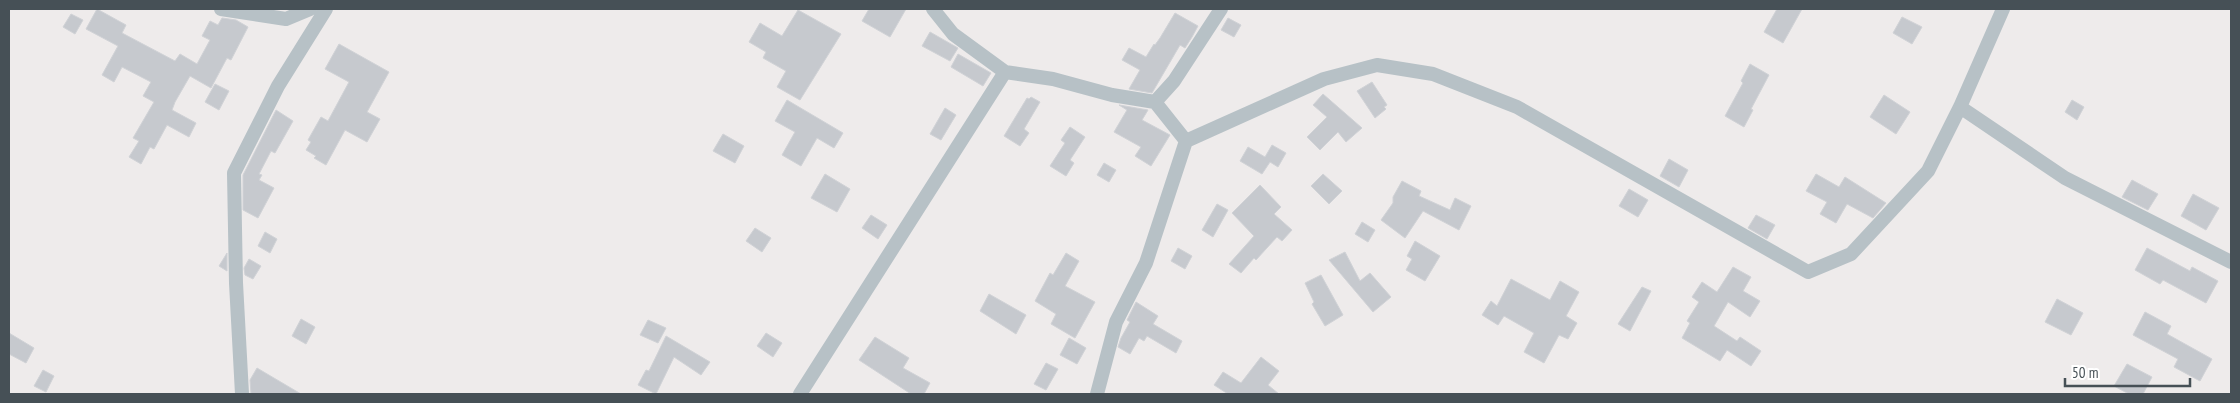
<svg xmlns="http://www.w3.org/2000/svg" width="2240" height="403" viewBox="0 0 2240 403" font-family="'PT Sans Narrow',sans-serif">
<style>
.building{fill:#c6c9ce;stroke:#d0d2d6}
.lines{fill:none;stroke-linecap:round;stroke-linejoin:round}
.minor{stroke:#b7c1c6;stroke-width:14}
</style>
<rect width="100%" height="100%" fill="#eeebeb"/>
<path class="building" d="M 97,9 L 126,25 L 122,33 L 175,61 L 180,54 L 197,64 L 210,40 L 202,36 L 210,21 L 218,25 L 222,18 L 236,20 L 248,27 L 231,60 L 227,58 L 211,88 L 190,76 L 175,102 L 172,110 L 196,123 L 189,137 L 167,125 L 154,149 L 150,147 L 141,164 L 129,157 L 139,141 L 133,138 L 154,102 L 143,96 L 151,82 L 122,67 L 114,82 L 102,75 L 118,46 L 86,29 Z
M 869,9 L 906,9 L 890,37 L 862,21 Z
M 1777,9 L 1802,9 L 1783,43 L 1764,32 Z
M 798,10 L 841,34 L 800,100 L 777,87 L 786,71 L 763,58 L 766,52 L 749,42 L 760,23 L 782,36 Z
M 1175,13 L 1198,26 L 1192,37 L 1185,48 L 1180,45 L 1152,93 L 1129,89 L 1140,70 L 1122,60 L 1129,48 L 1146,57 L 1154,44 L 1155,45 L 1160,38 Z
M 71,14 L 83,20 L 75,34 L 63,27 Z
M 1902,17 L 1922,27 L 1912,44 L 1893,33 Z
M 1228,18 L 1241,25 L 1234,37 L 1221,30 Z
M 930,32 L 958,48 L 950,61 L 922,46 Z
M 339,44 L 389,72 L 367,112 L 380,119 L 367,142 L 345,130 L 326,165 L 314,158 L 316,156 L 306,150 L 311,142 L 308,140 L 321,117 L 328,121 L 349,82 L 325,69 Z
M 958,54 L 991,73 L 983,86 L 951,67 Z
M 1750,64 L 1769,75 L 1751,109 L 1753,110 L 1744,127 L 1725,116 L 1743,83 L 1741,81 Z
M 1372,82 L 1387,105 L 1384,107 L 1386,109 L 1375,118 L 1357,91 Z
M 215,84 L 229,91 L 219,110 L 205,102 Z
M 1323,94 L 1362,128 L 1346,142 L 1338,132 L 1320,150 L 1307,137 L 1327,117 L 1313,105 Z
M 1884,95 L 1910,112 L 1896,134 L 1870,117 Z
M 1031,97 L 1040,102 L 1024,129 L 1029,133 L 1020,146 L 1004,136 L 1027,98 L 1029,99 Z
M 787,100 L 843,133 L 834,148 L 817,138 L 801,166 L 782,155 L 795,132 L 775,121 Z
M 2072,100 L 2084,107 L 2077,120 L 2065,112 Z
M 1119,105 L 1148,110 L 1142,120 L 1170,135 L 1151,166 L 1135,156 L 1141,147 L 1114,132 L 1127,110 Z
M 945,108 L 956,115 L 941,140 L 930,134 Z
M 276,110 L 293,121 L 275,153 L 271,151 L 259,174 L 262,175 L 259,180 L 274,188 L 258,218 L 243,210 L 243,175 Z
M 1070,127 L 1085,137 L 1070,160 L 1074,163 L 1066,176 L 1050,166 L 1065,143 L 1061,140 Z
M 723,134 L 744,146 L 735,163 L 713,151 Z
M 1272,145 L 1286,153 L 1278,167 L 1270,162 L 1262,174 L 1240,161 L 1248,147 L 1265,157 Z
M 1669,159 L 1688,170 L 1679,187 L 1660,176 Z
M 1104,163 L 1116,170 L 1109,182 L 1097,175 Z
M 825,174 L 850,189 L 837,212 L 811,198 Z
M 1323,174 L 1342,191 L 1329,204 L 1311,186 Z
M 1816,174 L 1839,187 L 1845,177 L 1886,203 L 1873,218 L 1847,204 L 1836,223 L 1820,214 L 1827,202 L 1806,191 Z
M 2132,180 L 2158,194 L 2148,210 L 2122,197 Z
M 1402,181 L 1421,191 L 1419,196 L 1450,210 L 1455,198 L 1471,206 L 1459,230 L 1423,211 L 1405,238 L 1381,220 L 1393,203 L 1393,197 Z
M 1260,185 L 1281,207 L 1274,214 L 1292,230 L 1282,241 L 1277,237 L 1256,260 L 1254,258 L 1241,273 L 1229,264 L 1254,236 L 1232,213 Z
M 1629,189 L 1648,200 L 1638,217 L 1619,206 Z
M 2193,194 L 2219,208 L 2206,230 L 2181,216 Z
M 1217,204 L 1228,210 L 1213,237 L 1202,230 Z
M 871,215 L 887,225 L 878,239 L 862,228 Z
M 1756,215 L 1775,225 L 1767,239 L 1748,228 Z
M 1362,222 L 1375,230 L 1368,242 L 1355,234 Z
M 755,228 L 771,238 L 762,252 L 746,241 Z
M 265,232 L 277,239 L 270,253 L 258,246 Z
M 1415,241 L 1440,256 L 1425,281 L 1406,270 L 1412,259 L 1407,256 Z
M 1178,248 L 1192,256 L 1185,269 L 1171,261 Z
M 2147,248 L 2190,271 L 2192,267 L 2218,281 L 2206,303 L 2163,280 L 2160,284 L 2135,270 Z
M 1345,252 L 1360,281 L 1370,273 L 1391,297 L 1373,312 L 1329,260 Z
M 227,253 L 227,271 L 219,266 Z
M 1066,253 L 1079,261 L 1065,286 L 1095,302 L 1075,338 L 1051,324 L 1056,314 L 1035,301 L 1050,273 L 1053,275 Z
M 249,259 L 261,266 L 253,279 L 245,275 L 244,268 Z
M 1733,267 L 1751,277 L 1743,291 L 1760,301 L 1750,317 L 1728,302 L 1714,326 L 1737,341 L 1740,337 L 1761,351 L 1751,366 L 1727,350 L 1720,361 L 1682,338 L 1690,323 L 1687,321 L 1699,302 L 1692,297 L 1702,282 L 1717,292 Z
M 1321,275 L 1343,315 L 1325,326 L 1312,304 L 1314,302 L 1305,283 Z
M 1511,279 L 1550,300 L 1560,281 L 1579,292 L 1566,316 L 1577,323 L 1568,339 L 1559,335 L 1544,363 L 1524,352 L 1534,333 L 1504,316 L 1498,325 L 1482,315 L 1491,301 L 1497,306 Z
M 1642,287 L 1651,291 L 1630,331 L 1618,324 Z
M 989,294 L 1026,315 L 1016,334 L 980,311 Z
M 2057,299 L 2083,313 L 2071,335 L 2045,322 Z
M 1136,302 L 1158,316 L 1153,324 L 1182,341 L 1176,353 L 1147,336 L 1144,341 L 1139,338 L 1130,354 L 1118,347 L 1121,338 L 1130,322 L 1127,320 Z
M 2145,312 L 2171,326 L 2167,334 L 2212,359 L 2200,381 L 2174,367 L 2178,359 L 2133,335 Z
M 301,319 L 315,327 L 306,344 L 292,336 Z
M 648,320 L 666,328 L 658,343 L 640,335 Z
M 9,333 L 34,348 L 26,363 L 9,354 Z
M 766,333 L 782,343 L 773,357 L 757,346 Z
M 666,336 L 710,362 L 701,375 L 674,357 L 656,394 L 638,385 L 646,370 L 649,371 Z
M 875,337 L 909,358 L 903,368 L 930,383 L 924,394 L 911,394 L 859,360 Z
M 1069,338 L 1086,348 L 1077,364 L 1060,355 Z
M 1261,357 L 1279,371 L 1268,385 L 1279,394 L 1228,394 L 1214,385 L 1223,372 L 1241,383 Z
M 1046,363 L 1058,369 L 1046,390 L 1034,384 Z
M 2127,364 L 2152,377 L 2143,394 L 2129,394 L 2114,386 Z
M 257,368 L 301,394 L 251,394 L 250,380 Z
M 43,370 L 54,376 L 46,392 L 34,386 Z"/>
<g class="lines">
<path class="minor" d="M 221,9 L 286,19 L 310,9
M 933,9 L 953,34 L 1005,72 L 1053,79 L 1112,95 L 1155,102 L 1174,81 L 1221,9
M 1155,102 L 1186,141
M 1960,107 L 2065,178 L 2231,262
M 242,394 L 236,283 L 234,173 L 278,86 L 326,9
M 800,394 L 1005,72
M 1097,394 L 1116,322 L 1146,263 L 1186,141 L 1324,79 L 1377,65 L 1433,74 L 1517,107 L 1808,272 L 1851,254 L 1928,171 L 1960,107 L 2003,9"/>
</g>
<rect width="2240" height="403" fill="none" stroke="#465056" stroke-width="20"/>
<path d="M2065 378v8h125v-8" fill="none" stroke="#465056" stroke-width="2.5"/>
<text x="2072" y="378" font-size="15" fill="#465056" stroke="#ffffff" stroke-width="4" paint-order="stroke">50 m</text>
</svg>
